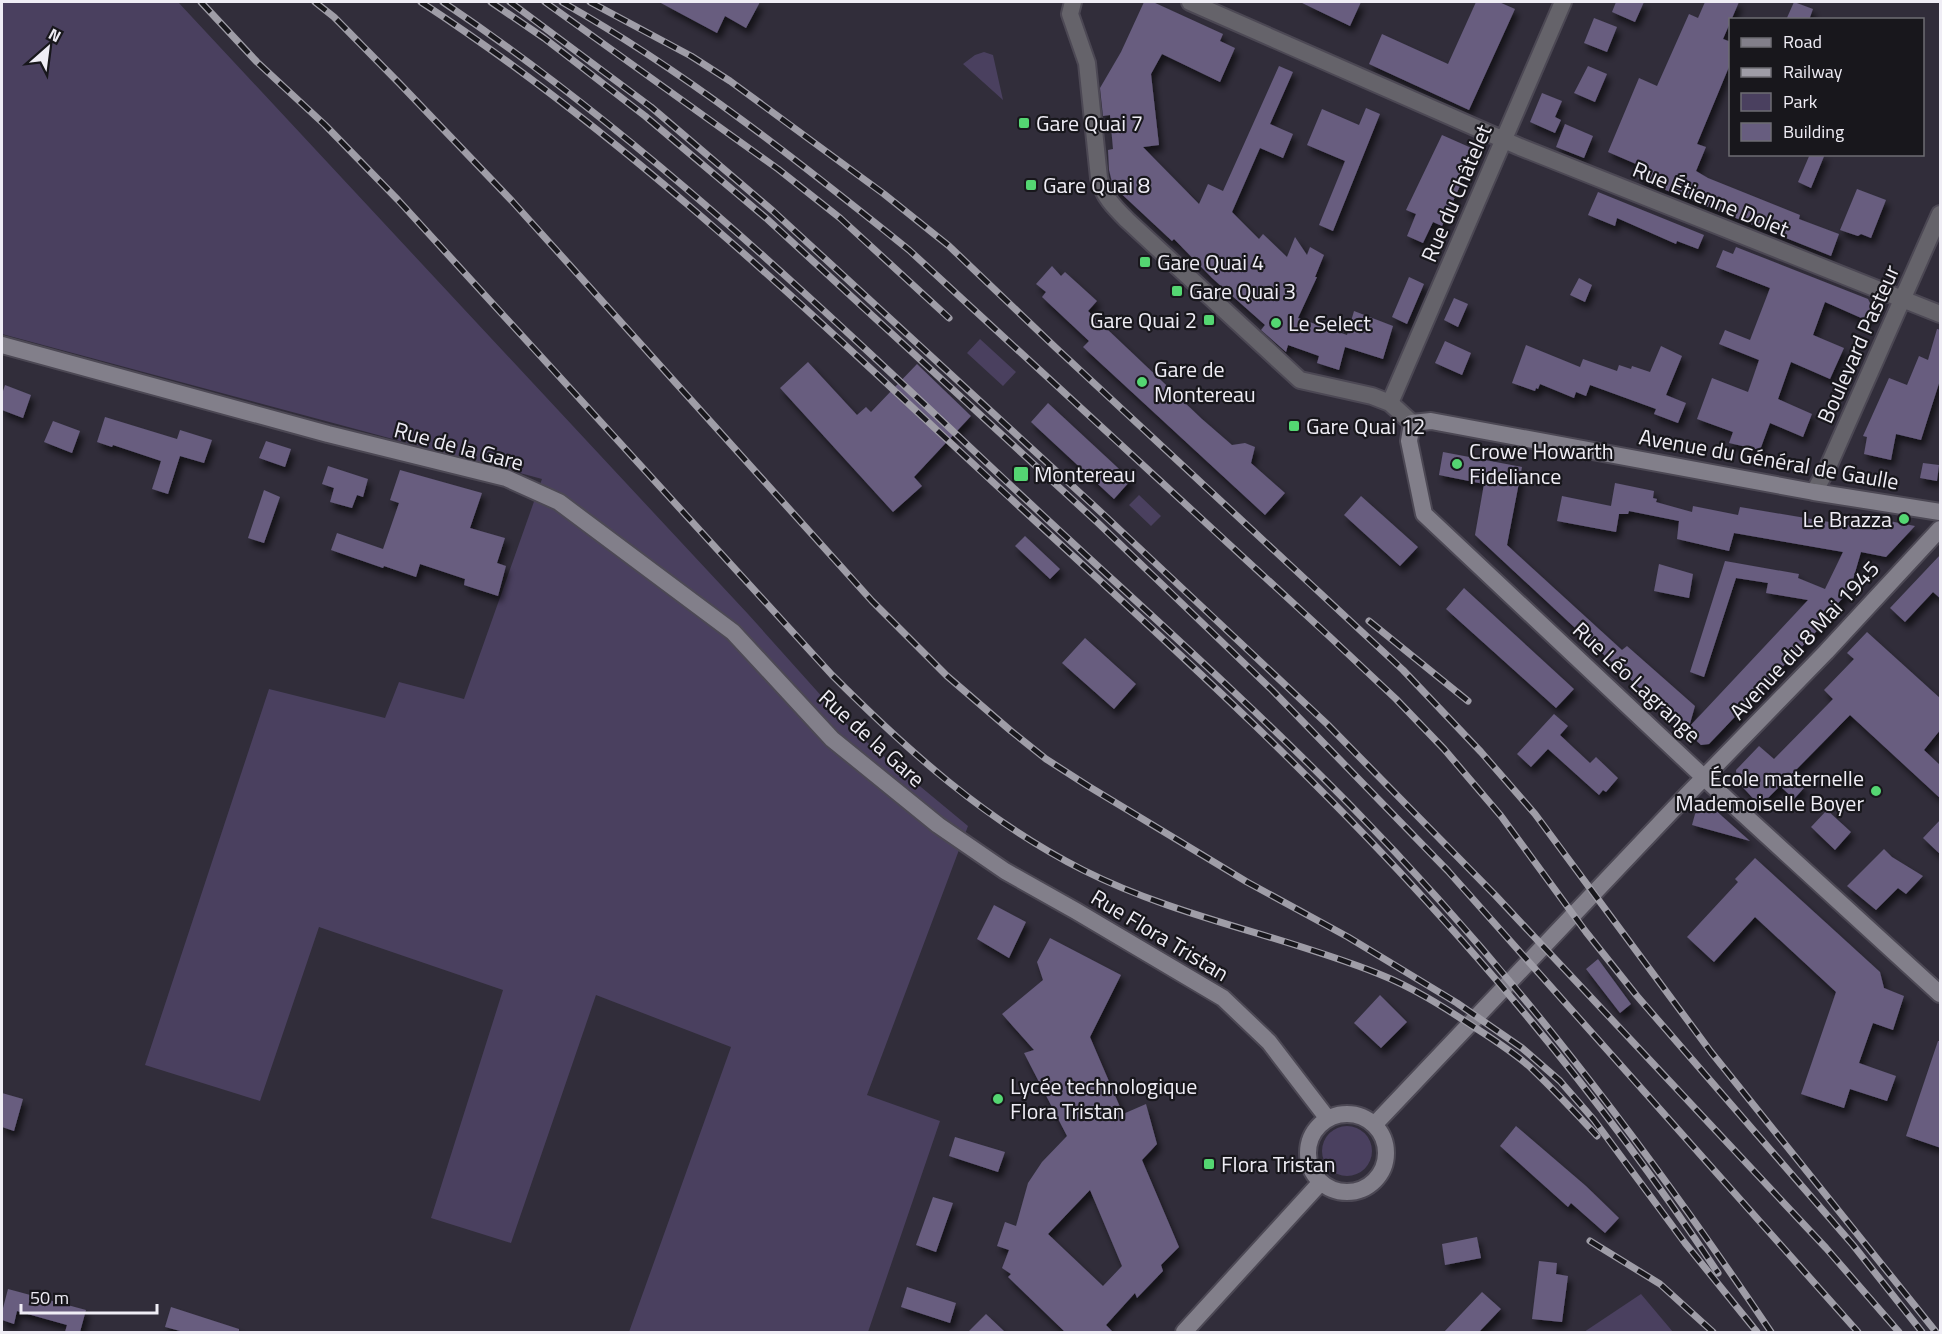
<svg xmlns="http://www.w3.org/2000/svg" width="1942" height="1334" viewBox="0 0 1942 1334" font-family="'Titillium Web',sans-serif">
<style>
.green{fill:#4a405f}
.building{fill:#675d7f;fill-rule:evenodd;filter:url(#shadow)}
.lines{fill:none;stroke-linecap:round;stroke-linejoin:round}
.minor-casing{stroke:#4c4854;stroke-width:20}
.secondary-casing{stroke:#4c4854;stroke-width:20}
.minor{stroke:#65636a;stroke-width:16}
.secondary{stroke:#827f8a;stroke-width:16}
.rail-casing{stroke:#9f9da7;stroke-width:7}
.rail{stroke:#18171c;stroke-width:4.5;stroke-dasharray:14;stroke-linecap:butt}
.poi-dot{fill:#54d672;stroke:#18171c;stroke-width:2}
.labels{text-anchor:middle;stroke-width:4.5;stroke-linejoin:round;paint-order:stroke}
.poi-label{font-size:22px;fill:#efedf5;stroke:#18171c;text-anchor:start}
.street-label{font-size:22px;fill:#efedf5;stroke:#18171c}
</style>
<defs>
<filter id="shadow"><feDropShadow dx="3.5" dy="6" stdDeviation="3" flood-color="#0009"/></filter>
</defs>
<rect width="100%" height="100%" fill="#312d3a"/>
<path class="green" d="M 2,2 L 178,2 L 748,614 L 851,729 L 968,826 L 867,1095 L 940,1121 L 868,1332 L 629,1332 L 731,1047 L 596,995 L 511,1243 L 431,1218 L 503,990 L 319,927 L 260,1101 L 145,1065 L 269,689 L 385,718 L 399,682 L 464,699 L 542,479 L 2,334 Z
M 984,52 L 993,55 L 1003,100 L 963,64 L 975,55 Z
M 980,339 L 1016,372 L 1003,386 L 967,353 Z
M 1139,495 L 1161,516 L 1151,526 L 1129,505 Z
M1322 1151a25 25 0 1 1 50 0a25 25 0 1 1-50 0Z
M 1641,1294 L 1673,1332 L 1584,1332 Z"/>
<path class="building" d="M 659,2 L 760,2 L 746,28 L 725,16 L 717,33 Z
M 1144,2 L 1153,2 L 1223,34 L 1220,41 L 1235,48 L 1220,82 L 1162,54 L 1151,74 L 1159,145 L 1143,147 L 1199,204 L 1208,184 L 1223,191 L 1279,66 L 1293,72 L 1270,124 L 1293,134 L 1283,158 L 1260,148 L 1232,212 L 1259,239 L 1263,234 L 1287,257 L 1295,237 L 1307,255 L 1310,247 L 1324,255 L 1315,277 L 1317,277 L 1298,318 L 1347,335 L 1354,311 L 1393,326 L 1383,359 L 1345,347 L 1339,370 L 1317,363 L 1319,356 L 1288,345 L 1286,352 L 1261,330 L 1265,325 L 1212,278 L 1174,239 L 1172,241 L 1113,186 L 1109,170 L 1108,150 L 1113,149 L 1110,115 L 1103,116 L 1100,88 L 1121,52 Z
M 1300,2 L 1361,2 L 1350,26 Z
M 1476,2 L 1499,2 L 1515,9 L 1469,110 L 1369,64 L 1382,34 L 1448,64 Z
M 1616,2 L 1644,2 L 1635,22 L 1612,12 Z
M 1705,2 L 1739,2 L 1723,39 L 1731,42 L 1731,62 L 1697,144 L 1706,147 L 1696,171 L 1708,178 L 1800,215 L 1799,219 L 1839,234 L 1831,256 L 1638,179 L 1643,167 L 1608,152 L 1639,78 L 1657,86 L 1689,14 L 1698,18 Z
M 1794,2 L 1813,9 L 1809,20 L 1786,20 Z
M 1594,18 L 1617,27 L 1607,52 L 1584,43 Z
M 1588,66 L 1607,74 L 1595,102 L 1574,93 Z
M 1542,93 L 1562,101 L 1555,117 L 1561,120 L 1555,133 L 1530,122 Z
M 1366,108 L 1380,114 L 1333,231 L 1319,225 L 1345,161 L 1307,145 L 1322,109 L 1359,125 Z
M 1565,124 L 1593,136 L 1584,158 L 1556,147 Z
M 1442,135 L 1476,150 L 1442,226 L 1433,222 L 1423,243 L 1407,236 L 1416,214 L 1406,210 Z
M 1810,154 L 1825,154 L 1811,188 L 1798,182 Z
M 1857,189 L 1886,200 L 1871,238 L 1861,234 L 1858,236 L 1840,230 Z
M 1598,192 L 1704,235 L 1698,249 L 1677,241 L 1676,244 L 1617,218 L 1615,226 L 1588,215 Z
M 1736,247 L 1868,299 L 1873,309 L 1868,321 L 1825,302 L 1813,335 L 1844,348 L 1830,379 L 1791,362 L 1778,399 L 1812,414 L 1803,437 L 1770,423 L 1760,450 L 1729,443 L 1733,432 L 1697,419 L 1712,378 L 1748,392 L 1759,360 L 1719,344 L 1725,330 L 1750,340 L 1770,288 L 1716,267 L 1723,250 L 1733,254 Z
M 1052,266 L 1061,276 L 1065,272 L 1097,301 L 1088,311 L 1202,419 L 1232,445 L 1245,443 L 1255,447 L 1251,463 L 1285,493 L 1265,515 L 1083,347 L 1089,341 L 1042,297 L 1046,292 L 1036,284 Z
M 1409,277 L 1424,284 L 1407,324 L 1392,317 Z
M 1579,278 L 1592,285 L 1585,302 L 1570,295 Z
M 1454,298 L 1468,304 L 1458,327 L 1444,320 Z
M 1937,329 L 1941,330 L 1941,377 L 1921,440 L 1896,434 L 1891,460 L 1864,454 L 1867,437 L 1863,436 L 1889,378 L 1907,385 L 1919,356 L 1928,360 Z
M 1445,341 L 1471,353 L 1462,375 L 1435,363 Z
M 1526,345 L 1580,367 L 1583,359 L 1617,371 L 1619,365 L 1631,369 L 1632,366 L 1650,372 L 1661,346 L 1682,356 L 1666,395 L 1686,403 L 1678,423 L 1654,414 L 1656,409 L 1590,385 L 1586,396 L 1576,392 L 1574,398 L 1540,384 L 1538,389 L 1536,388 L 1535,391 L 1512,383 Z
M 808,362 L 857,415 L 866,407 L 871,412 L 917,364 L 971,416 L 914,477 L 922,486 L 893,512 L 780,388 Z
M 5,385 L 31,395 L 23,418 L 2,410 L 2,394 Z
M 1048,403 L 1131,480 L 1114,499 L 1031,422 Z
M 105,417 L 177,439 L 180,430 L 212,440 L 204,463 L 180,456 L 168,494 L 152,489 L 161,461 L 113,445 L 112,447 L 97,442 Z
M 53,421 L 80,431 L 72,453 L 44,442 Z
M 266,441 L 291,449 L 285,467 L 259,458 Z
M 1443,452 L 1522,467 L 1507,545 L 1622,650 L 1627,646 L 1695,706 L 1689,727 L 1808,600 L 1766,593 L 1768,583 L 1736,578 L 1704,677 L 1690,672 L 1725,561 L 1799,574 L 1798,578 L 1825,589 L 1843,552 L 1734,533 L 1729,551 L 1677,539 L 1679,521 L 1629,511 L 1628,514 L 1619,514 L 1616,532 L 1557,521 L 1562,496 L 1611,506 L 1615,483 L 1654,491 L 1653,498 L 1657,499 L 1656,502 L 1692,512 L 1693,506 L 1738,515 L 1740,507 L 1877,530 L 1879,519 L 1915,526 L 1886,557 L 1861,552 L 1850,590 L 1829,613 L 1831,616 L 1709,744 L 1701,745 L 1475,535 L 1484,484 L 1439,475 Z
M 1923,463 L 1939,465 L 1937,481 L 1920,478 Z
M 328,466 L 368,479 L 363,497 L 357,495 L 352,508 L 330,502 L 334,488 L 322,484 Z
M 400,470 L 482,493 L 470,528 L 505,538 L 497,563 L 506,566 L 498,596 L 464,585 L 465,579 L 420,564 L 416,577 L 384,566 L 383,568 L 331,550 L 337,533 L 383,549 L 399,503 L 390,500 Z
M 264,490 L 280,497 L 264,543 L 248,538 Z
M 1361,496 L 1418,547 L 1400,566 L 1344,515 Z
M 1025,536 L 1060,569 L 1050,579 L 1015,546 Z
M 1941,554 L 1941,599 L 1933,592 L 1905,622 L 1890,608 Z
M 1659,564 L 1693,574 L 1689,598 L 1654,591 Z
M 1464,588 L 1574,689 L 1556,708 L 1446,609 Z
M 1867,632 L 1941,699 L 1941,729 L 1924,750 L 1941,766 L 1941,799 L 1850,715 L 1791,775 L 1804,788 L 1794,799 L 1780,786 L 1760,806 L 1737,781 L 1736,770 L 1759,746 L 1774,759 L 1833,699 L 1824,690 L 1854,659 L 1847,653 Z
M 1085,638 L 1136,684 L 1114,709 L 1062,663 Z
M 1554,714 L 1568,726 L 1560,735 L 1590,763 L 1596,757 L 1618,778 L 1606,792 L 1603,790 L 1599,795 L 1548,749 L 1531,767 L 1517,754 Z
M 1712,807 L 1723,817 L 1750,841 L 1692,825 L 1695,814 L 1700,808 Z
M 1827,810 L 1851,832 L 1835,850 L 1811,827 Z
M 1941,819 L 1941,855 L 1923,838 Z
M 1884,849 L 1892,857 L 1923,876 L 1906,894 L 1898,888 L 1876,910 L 1847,886 Z
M 1755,858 L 1880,972 L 1884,988 L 1904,996 L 1893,1030 L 1873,1023 L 1859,1063 L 1896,1076 L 1887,1101 L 1850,1089 L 1844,1108 L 1801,1094 L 1836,992 L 1755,917 L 1714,962 L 1687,937 L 1738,882 L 1735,879 Z
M 994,905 L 1026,922 L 1009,958 L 977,939 Z
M 1050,938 L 1121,975 L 1090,1037 L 1123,1114 L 1146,1104 L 1157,1144 L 1142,1160 L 1179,1247 L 1161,1265 L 1163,1271 L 1137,1298 L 1135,1293 L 1106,1325 L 1113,1332 L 1065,1332 L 1008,1277 L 1011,1274 L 1002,1268 L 1009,1250 L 997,1246 L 1005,1222 L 1016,1226 L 1028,1183 L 1042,1162 L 1067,1136 L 1024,1053 L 1034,1050 L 1002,1014 L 1043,980 L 1037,962 ZM 1090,1190 L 1122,1266 L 1103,1286 L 1048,1234 Z
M 1598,959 L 1631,1004 L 1620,1013 L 1586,969 Z
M 1380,995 L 1407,1022 L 1381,1048 L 1354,1023 Z
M 1938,1041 L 1941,1041 L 1941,1148 L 1906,1136 Z
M 2,1093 L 23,1099 L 14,1131 L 2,1127 Z
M 1516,1126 L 1586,1186 L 1619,1218 L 1605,1233 L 1571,1203 L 1568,1207 L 1500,1146 Z
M 955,1137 L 1005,1152 L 998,1172 L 949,1156 Z
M 933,1197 L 953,1203 L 936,1252 L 916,1245 Z
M 1477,1237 L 1481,1258 L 1445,1265 L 1442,1244 Z
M 1539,1261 L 1557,1263 L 1556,1274 L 1568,1276 L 1562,1322 L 1532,1319 Z
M 907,1287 L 956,1303 L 950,1323 L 901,1307 Z
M 8,1289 L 86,1310 L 80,1332 L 65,1332 L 67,1325 L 17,1311 L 14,1324 L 2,1320 L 2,1312 Z
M 1482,1292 L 1501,1309 L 1479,1332 L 1444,1332 Z
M 171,1307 L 239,1329 L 239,1332 L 184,1332 L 165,1327 Z
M 986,1314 L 1005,1332 L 968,1332 Z"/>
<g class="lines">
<defs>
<path id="minor" d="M 1073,2 L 1070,14 L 1087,63 L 1099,178 C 1103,196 1114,207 1127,220 L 1300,380 L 1372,396 L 1390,403 L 1412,423
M 1190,2 L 1520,147 L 1940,314
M 1390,403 L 1563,2
M 1814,492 L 1828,467 L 1940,214"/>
<path id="secondary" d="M 2,345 L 328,434 L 506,478 L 559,502 L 733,632 L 832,739 L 938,825 L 1005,871 L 1076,911 L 1223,998 L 1269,1042 L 1328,1119
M 1940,512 L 1814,492 L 1431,421 L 1412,423 L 1409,441 L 1424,514 L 1729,801 L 1940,994
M1308 1153a39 39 0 1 1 78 0a39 39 0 1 1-78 0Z
M 1374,1125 L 1684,798 L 1826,652 L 1940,529
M 1184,1332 L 1321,1182"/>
</defs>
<use href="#minor" class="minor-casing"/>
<use href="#secondary" class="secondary-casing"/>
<use href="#minor" class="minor"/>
<use href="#secondary" class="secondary"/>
<defs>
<path id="rail" d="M 201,2 L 257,62 L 325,125 L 398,200 L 832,675 C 908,751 986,821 1083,870 C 1176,917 1282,935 1379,974 C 1412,987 1442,1006 1471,1025 C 1491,1038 1512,1051 1530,1067 C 1553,1089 1575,1112 1597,1136
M 315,2 L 334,17 L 400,84 L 512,201 L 872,601 L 947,676 L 1011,731 L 1046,759 L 1088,786 L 1247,882 L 1348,937 L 1457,1003 L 1522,1048 L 1560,1081 L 1594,1120 L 1685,1243 L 1757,1332
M 421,2 C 626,136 803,306 982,472 C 1134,613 1291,751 1430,905 C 1535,1020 1632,1143 1718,1273
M 443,2 C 648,140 826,312 1006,481 C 1121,589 1240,693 1351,806 C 1510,968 1645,1145 1771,1332
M 491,2 L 544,38 L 645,116 L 766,218 L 1098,523 L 1272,690 L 1448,871 L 1858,1332
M 510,2 L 651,107 L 773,211 L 1104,515 L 1327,724 L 1495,895 L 1826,1248 L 1899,1332
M 545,2 L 778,169 L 840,218 L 949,318
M 562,2 C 686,72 798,161 909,250 L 1330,637 L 1396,699 L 1444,749 L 1501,816 L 1586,932 L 1637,996 L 1853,1245 L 1922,1332
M 590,2 L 691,56 L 730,81 L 884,194 L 949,246 L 1055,347 L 1403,670 L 1481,752 L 1535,814 L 1711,1052 L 1936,1332
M 1369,621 L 1468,701
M 1590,1241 L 1660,1284 L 1713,1332"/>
</defs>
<use href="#rail" class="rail-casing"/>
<use href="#rail" class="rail"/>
</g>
<g class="poi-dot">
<rect x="1018" y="117" width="12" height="12" rx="3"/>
<rect x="1025" y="179" width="12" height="12" rx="3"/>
<rect x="1139" y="256" width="12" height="12" rx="3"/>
<rect x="1171" y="285" width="12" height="12" rx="3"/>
<rect x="1203" y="314" width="12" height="12" rx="3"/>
<circle cx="1276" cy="323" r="6"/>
<circle cx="1142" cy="382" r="6"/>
<rect x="1288" y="420" width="12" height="12" rx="3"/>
<circle cx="1457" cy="464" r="6"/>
<rect x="1013" y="466" width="16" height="16" rx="3"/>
<circle cx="1904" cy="519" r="6"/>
<circle cx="1876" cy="791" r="6"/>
<circle cx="998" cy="1099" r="6"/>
<rect x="1203" y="1158" width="12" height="12" rx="3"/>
</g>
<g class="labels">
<g class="poi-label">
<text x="1036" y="131">Gare Quai 7</text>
<text x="1043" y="193">Gare Quai 8</text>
<text x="1157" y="270">Gare Quai 4</text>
<text x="1189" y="299">Gare Quai 3</text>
<text x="1197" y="328" text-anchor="end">Gare Quai 2</text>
<text x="1288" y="331">Le Select</text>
<text x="1154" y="377">Gare de<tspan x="1154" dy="25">Montereau</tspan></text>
<text x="1306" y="434">Gare Quai 12</text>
<text x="1469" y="459">Crowe Howarth<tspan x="1469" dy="25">Fideliance</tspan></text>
<text x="1034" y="482">Montereau</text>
<text x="1892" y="527" text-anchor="end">Le Brazza</text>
<text x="1864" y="786" text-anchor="end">École maternelle<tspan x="1864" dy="25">Mademoiselle Boyer</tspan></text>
<text x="1010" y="1094">Lycée technologique<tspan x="1010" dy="25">Flora Tristan</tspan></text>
<text x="1221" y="1172">Flora Tristan</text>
</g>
<g class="street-label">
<text transform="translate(1456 193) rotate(-67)" y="8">Rue du Châtelet</text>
<text transform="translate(1711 199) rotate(22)" y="8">Rue Étienne Dolet</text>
<text transform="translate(1858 344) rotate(-66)" y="8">Boulevard Pasteur</text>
<text transform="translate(459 446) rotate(15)" y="8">Rue de la Gare</text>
<text transform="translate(1769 459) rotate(10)" y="8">Avenue du Général de Gaulle</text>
<text transform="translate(1804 640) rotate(-47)" y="8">Avenue du 8 Mai 1945</text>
<text transform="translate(1637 682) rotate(43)" y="8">Rue Léo Lagrange</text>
<text transform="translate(872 738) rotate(42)" y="8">Rue de la Gare</text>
<text transform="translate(1160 935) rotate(31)" y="8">Rue Flora Tristan</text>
</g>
</g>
<rect width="1942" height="1334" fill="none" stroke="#efedf5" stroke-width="6"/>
<rect x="1729" y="18" width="195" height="138" fill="#18171c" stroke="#6e6d73" stroke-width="1.5"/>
<rect x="1741" y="38" width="30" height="9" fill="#827f8a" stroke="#6e6d73" stroke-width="1.5"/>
<text x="1783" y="48" font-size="18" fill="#efedf5">Road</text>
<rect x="1741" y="68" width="30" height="9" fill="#9f9da7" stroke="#6e6d73" stroke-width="1.5"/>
<text x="1783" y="78" font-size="18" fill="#efedf5">Railway</text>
<rect x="1741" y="93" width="30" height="18" fill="#4a405f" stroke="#6e6d73" stroke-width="1.5"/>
<text x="1783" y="108" font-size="18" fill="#efedf5">Park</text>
<rect x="1741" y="123" width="30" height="18" fill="#675d7f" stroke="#6e6d73" stroke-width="1.5"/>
<text x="1783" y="138" font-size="18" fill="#efedf5">Building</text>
<g transform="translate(48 48) rotate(28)" stroke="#18171c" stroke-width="4.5" paint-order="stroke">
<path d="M0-4.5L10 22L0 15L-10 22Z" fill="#efedf5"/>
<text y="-9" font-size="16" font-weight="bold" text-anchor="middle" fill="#efedf5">N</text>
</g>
<path d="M21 1304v9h136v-9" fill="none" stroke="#efedf5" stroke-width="3"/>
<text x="30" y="1304" font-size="18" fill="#efedf5" stroke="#18171c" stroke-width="4.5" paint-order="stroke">50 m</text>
</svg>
